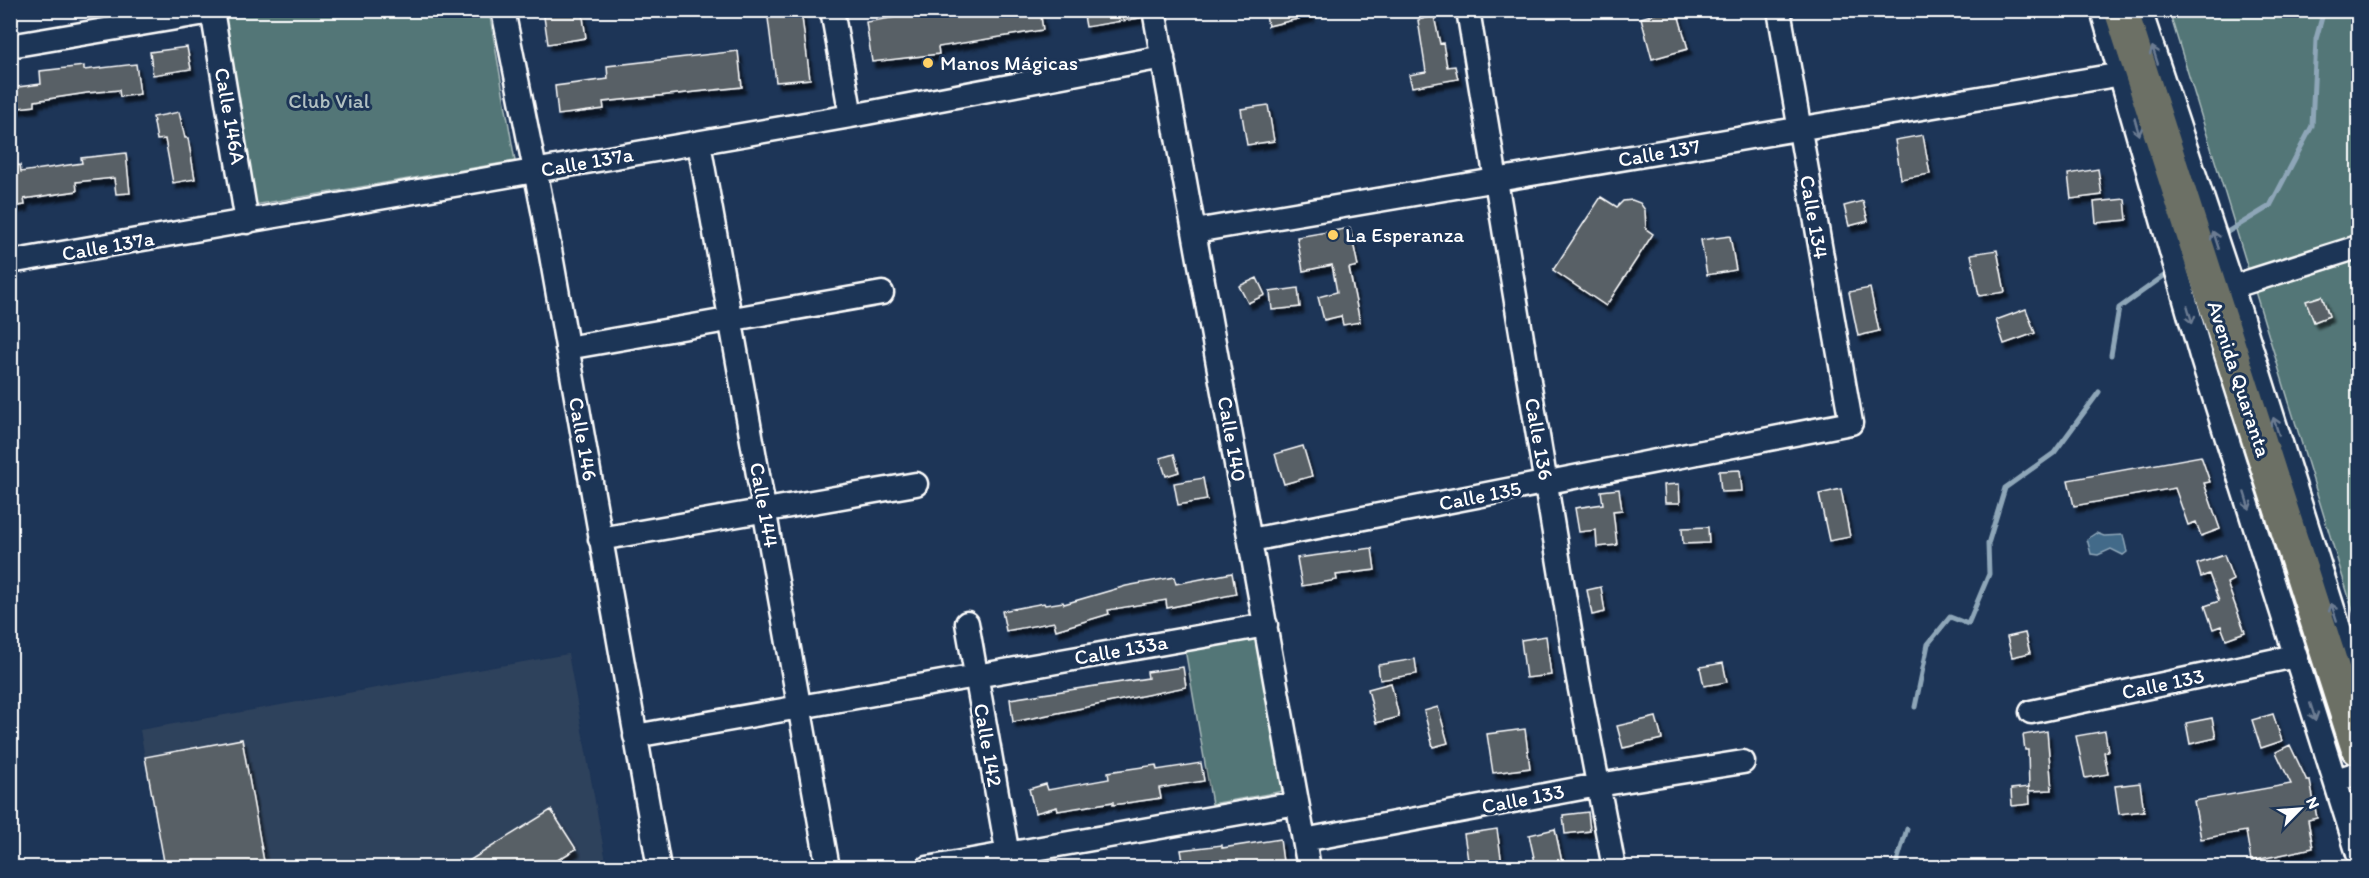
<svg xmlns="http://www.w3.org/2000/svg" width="2369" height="878" viewBox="0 0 2369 878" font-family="Itim,sans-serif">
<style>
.built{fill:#2f425c}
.green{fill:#537677;stroke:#a9babb;stroke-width:1.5}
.water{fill:#426a89;stroke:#8ea6b8;stroke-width:1.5}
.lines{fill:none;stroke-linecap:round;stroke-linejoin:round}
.stream{stroke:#8ea6b8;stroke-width:5}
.building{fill:#596066;stroke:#fff;stroke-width:1.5;filter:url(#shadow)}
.minor-casing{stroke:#fff;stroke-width:27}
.highway-casing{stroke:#fff;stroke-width:38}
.minor{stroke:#1d3557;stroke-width:22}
.highway{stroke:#6c7065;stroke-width:33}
.oneway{stroke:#6c7c92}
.poi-dot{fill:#ffd166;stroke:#1d3557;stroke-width:2}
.labels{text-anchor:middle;stroke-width:6;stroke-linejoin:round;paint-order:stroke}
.poi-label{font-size:21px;fill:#fff;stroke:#1d3557;text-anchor:start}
.park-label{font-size:21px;fill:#b2c1c2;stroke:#1d3557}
.street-label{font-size:21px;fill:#fff;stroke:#1d3557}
</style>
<defs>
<filter id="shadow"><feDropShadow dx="3.5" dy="6" stdDeviation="1.5" flood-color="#0009"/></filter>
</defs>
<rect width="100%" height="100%" fill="#1d3557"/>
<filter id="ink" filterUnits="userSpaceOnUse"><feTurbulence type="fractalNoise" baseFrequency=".0167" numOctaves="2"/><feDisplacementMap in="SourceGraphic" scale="12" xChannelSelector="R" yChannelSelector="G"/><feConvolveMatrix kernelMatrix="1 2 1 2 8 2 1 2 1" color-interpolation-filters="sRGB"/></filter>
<g filter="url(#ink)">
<path class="built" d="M 568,654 L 607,867 L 165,867 L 140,730 Z"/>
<path class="green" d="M 222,11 L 489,11 L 515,161 L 254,205 Z
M 2169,11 L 2358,11 L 2358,627 Z
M 1257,637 L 1284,791 L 1212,804 L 1185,649 Z"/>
<path class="water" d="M 2096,533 L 2104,536 L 2123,535 L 2127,552 L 2123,555 L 2111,549 L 2098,555 L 2091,554 L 2087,539 Z"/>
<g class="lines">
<path class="stream" d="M 2224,234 L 2270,206 L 2312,126 L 2316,39 L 2324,10
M 2111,355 L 2119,308 L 2168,273
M 1915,707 L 1928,644 L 1950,617 L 1968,624 L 1989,574 L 1988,544 L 2005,488 L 2054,453 L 2099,392
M 1895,868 L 1907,829"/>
</g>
<path class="building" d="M 543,10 L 582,10 L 586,38 L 548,44 Z
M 767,10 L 801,10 L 810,79 L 776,82 Z
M 939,10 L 1040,10 L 1043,30 L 938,47 L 939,54 L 872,62 L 866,22 Z
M 1083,10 L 1139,10 L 1140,18 L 1086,27 Z
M 1265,10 L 1310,10 L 1311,16 L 1268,26 Z
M 1668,10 L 1677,10 L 1688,49 L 1652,59 L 1641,18 Z
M 1434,16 L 1440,44 L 1443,43 L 1447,67 L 1455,66 L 1458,79 L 1412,87 L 1409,75 L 1426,72 L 1418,20 Z
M 187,47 L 191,69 L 153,75 L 150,52 Z
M 738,51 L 742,87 L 603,102 L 604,109 L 558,115 L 555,86 L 608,79 L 607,66 Z
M 136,64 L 140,94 L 120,97 L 119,90 L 87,93 L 35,101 L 35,106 L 10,109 L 10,88 L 41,84 L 40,71 L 84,66 L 84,70 Z
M 1268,105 L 1274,141 L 1247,145 L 1241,109 Z
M 179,112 L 185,138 L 188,138 L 195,179 L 173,183 L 165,139 L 157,140 L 153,117 Z
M 1923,135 L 1930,174 L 1901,179 L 1895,140 Z
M 126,153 L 130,193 L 116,194 L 114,178 L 76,182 L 77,191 L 24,199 L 25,205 L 10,207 L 10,166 L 20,165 L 21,172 L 82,163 L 81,158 Z
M 2098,169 L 2102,195 L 2071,199 L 2068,174 Z
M 1601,197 L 1617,207 L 1623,201 L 1632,200 L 1640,203 L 1645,210 L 1646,229 L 1653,234 L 1606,306 L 1553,270 Z
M 2125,199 L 2127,220 L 2096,223 L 2094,202 Z
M 1863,201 L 1868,221 L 1849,226 L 1844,206 Z
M 1350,228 L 1358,266 L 1349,268 L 1360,322 L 1343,325 L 1341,316 L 1324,320 L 1318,297 L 1337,292 L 1332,265 L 1303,271 L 1297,237 Z
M 1730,236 L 1736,270 L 1707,275 L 1701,240 Z
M 1997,250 L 2005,292 L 1979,296 L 1971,254 Z
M 1257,278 L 1265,295 L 1248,303 L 1239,286 Z
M 1298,288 L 1300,307 L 1272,310 L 1270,292 Z
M 1870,288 L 1879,331 L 1858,336 L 1849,292 Z
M 2322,296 L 2329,316 L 2314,322 L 2306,301 Z
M 2026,309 L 2035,333 L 2004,344 L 1996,320 Z
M 1303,446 L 1312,476 L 1284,484 L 1275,454 Z
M 1174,454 L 1179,472 L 1166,476 L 1160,458 Z
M 2201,456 L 2210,482 L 2204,483 L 2220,529 L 2201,536 L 2196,522 L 2188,525 L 2175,488 L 2074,506 L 2068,480 Z
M 1740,470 L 1742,491 L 1721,492 L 1719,471 Z
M 1203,478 L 1207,500 L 1178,505 L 1174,483 Z
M 1679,484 L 1680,503 L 1665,503 L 1664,485 Z
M 1619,489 L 1622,510 L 1613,511 L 1617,545 L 1597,547 L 1596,530 L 1579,532 L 1575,508 L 1603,504 L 1601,491 Z
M 1841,489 L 1850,537 L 1829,541 L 1819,494 Z
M 1708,527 L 1709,543 L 1683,544 L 1682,528 Z
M 1372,548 L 1375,570 L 1336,575 L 1337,580 L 1302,586 L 1297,558 Z
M 2224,555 L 2233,580 L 2227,583 L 2245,632 L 2226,639 L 2221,626 L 2213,629 L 2205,606 L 2219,601 L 2209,574 L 2201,577 L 2197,564 Z
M 1232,573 L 1236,594 L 1167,608 L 1166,600 L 1108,610 L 1109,614 L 1056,630 L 1054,622 L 1006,631 L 1002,611 L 1044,603 L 1045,605 L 1063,602 L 1064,604 L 1126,586 L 1174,577 L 1176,584 Z
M 1601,587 L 1605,612 L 1592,615 L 1587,590 Z
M 2025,633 L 2030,653 L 2012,657 L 2007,637 Z
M 1546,636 L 1551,675 L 1526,678 L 1521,640 Z
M 1415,659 L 1417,674 L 1380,680 L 1378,665 Z
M 1723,663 L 1727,682 L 1704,686 L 1700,667 Z
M 1183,667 L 1186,687 L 1013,722 L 1010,699 L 1148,678 L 1147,672 Z
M 1391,683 L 1399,717 L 1376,723 L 1368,689 Z
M 1438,707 L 1448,743 L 1433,747 L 1424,711 Z
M 2273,714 L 2282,741 L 2261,748 L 2252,720 Z
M 1656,717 L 1662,739 L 1623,748 L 1617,726 Z
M 2212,718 L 2216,738 L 2190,744 L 2186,723 Z
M 1525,729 L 1530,768 L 1493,773 L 1487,734 Z
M 2047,731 L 2052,790 L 2029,791 L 2028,750 L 2025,750 L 2023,735 Z
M 2105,731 L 2108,751 L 2104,752 L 2108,774 L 2085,778 L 2076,736 Z
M 242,739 L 265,867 L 165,867 L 145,757 Z
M 2290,745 L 2307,781 L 2310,781 L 2317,818 L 2308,820 L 2313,848 L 2251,861 L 2246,831 L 2201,839 L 2194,801 L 2291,784 L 2276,752 Z
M 1201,763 L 1204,781 L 1159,788 L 1161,798 L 1113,805 L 1113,802 L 1058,811 L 1057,807 L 1035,813 L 1029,789 L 1046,784 L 1048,790 L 1109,779 L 1108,772 L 1156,765 L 1157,770 Z
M 2140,783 L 2144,811 L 2119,814 L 2115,786 Z
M 2029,787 L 2030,804 L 2012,806 L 2011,789 Z
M 551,810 L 576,849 L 546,867 L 459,867 Z
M 1588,812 L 1590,831 L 1565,834 L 1563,815 Z
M 1497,829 L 1502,864 L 1469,867 L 1464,834 Z
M 1555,829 L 1562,862 L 1536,867 L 1529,835 Z
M 1280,839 L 1283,862 L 1247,867 L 1184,867 L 1181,850 L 1222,845 L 1222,848 Z"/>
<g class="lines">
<defs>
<path id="minor" d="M 212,10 L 247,222
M 503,10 L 543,210 L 659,868
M 832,10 L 851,116
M 1154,10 L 1309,868
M 1468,10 L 1578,679 L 1614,868
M 2102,10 L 2201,356 L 2358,854
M 2140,10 L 2232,287 L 2358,688
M 10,46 L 212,12
M 699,143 L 828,868
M 1195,231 L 2122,74
M 10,262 L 851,116 L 1163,57
M 2219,291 L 2358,247
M 567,348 L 882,293
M 600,539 L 916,484
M 1251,540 L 1851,423 L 1779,10
M 967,623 L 1010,867
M 2031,712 L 2295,656
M 635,736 L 1266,625
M 2336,780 L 2358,773
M 1304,840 L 1598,785 L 1743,762
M 927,868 L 1297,803"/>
<path id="highway" d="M 2121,10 L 2358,748"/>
</defs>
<use href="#minor" class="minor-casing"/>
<use href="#highway" class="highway-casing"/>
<use href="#minor" class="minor"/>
<use href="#highway" class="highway"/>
</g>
<defs><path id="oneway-shaft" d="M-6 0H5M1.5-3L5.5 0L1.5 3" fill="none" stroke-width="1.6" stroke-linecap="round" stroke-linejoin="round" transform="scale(1.5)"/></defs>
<g class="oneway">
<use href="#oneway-shaft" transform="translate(2155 55) rotate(-108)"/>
<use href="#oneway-shaft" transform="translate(2137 127) rotate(74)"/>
<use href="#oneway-shaft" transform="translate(2216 240) rotate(-108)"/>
<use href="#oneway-shaft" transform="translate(2190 315) rotate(74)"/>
<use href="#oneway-shaft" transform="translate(2276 426) rotate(-108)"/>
<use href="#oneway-shaft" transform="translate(2247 501) rotate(73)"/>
<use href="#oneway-shaft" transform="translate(2334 612) rotate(-108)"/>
<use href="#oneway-shaft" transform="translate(2313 712) rotate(72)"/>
</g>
</g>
<g class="poi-dot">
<circle cx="928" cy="63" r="6"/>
<circle cx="1333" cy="235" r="6"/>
</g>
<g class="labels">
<g class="poi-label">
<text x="940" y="70">Manos Mágicas</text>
<text x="1345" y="242">La Esperanza</text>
</g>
<g class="park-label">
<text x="329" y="108">Club Vial</text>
</g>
<g class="street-label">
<text transform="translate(230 116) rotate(80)" y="7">Calle 146A</text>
<text transform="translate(1659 153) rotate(-10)" y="7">Calle 137</text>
<text transform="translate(587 162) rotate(-10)" y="7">Calle 137a</text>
<text transform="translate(1814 217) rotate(80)" y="7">Calle 134</text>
<text transform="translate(108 246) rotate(-10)" y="7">Calle 137a</text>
<text transform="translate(2239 379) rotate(72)" y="7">Avenida Quaranta</text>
<text transform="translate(583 439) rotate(80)" y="7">Calle 146</text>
<text transform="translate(1232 439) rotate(80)" y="7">Calle 140</text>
<text transform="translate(1539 439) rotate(80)" y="7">Calle 136</text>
<text transform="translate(1480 496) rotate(-11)" y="7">Calle 135</text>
<text transform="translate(764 505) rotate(80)" y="7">Calle 144</text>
<text transform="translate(1121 650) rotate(-10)" y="7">Calle 133a</text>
<text transform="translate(2163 684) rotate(-12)" y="7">Calle 133</text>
<text transform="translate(988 745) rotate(80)" y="7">Calle 142</text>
<text transform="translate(1523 799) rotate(-11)" y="7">Calle 133</text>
</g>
</g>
<rect width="2369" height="878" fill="none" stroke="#1d3557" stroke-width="36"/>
<rect x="18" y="18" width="2333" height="842" fill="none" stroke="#fff" stroke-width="2" filter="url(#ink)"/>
<g transform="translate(2300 809) rotate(65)" stroke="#1d3557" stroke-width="4.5" paint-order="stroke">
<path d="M0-4.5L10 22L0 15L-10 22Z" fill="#ffffff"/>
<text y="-9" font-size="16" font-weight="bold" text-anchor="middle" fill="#ffffff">N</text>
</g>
</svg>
